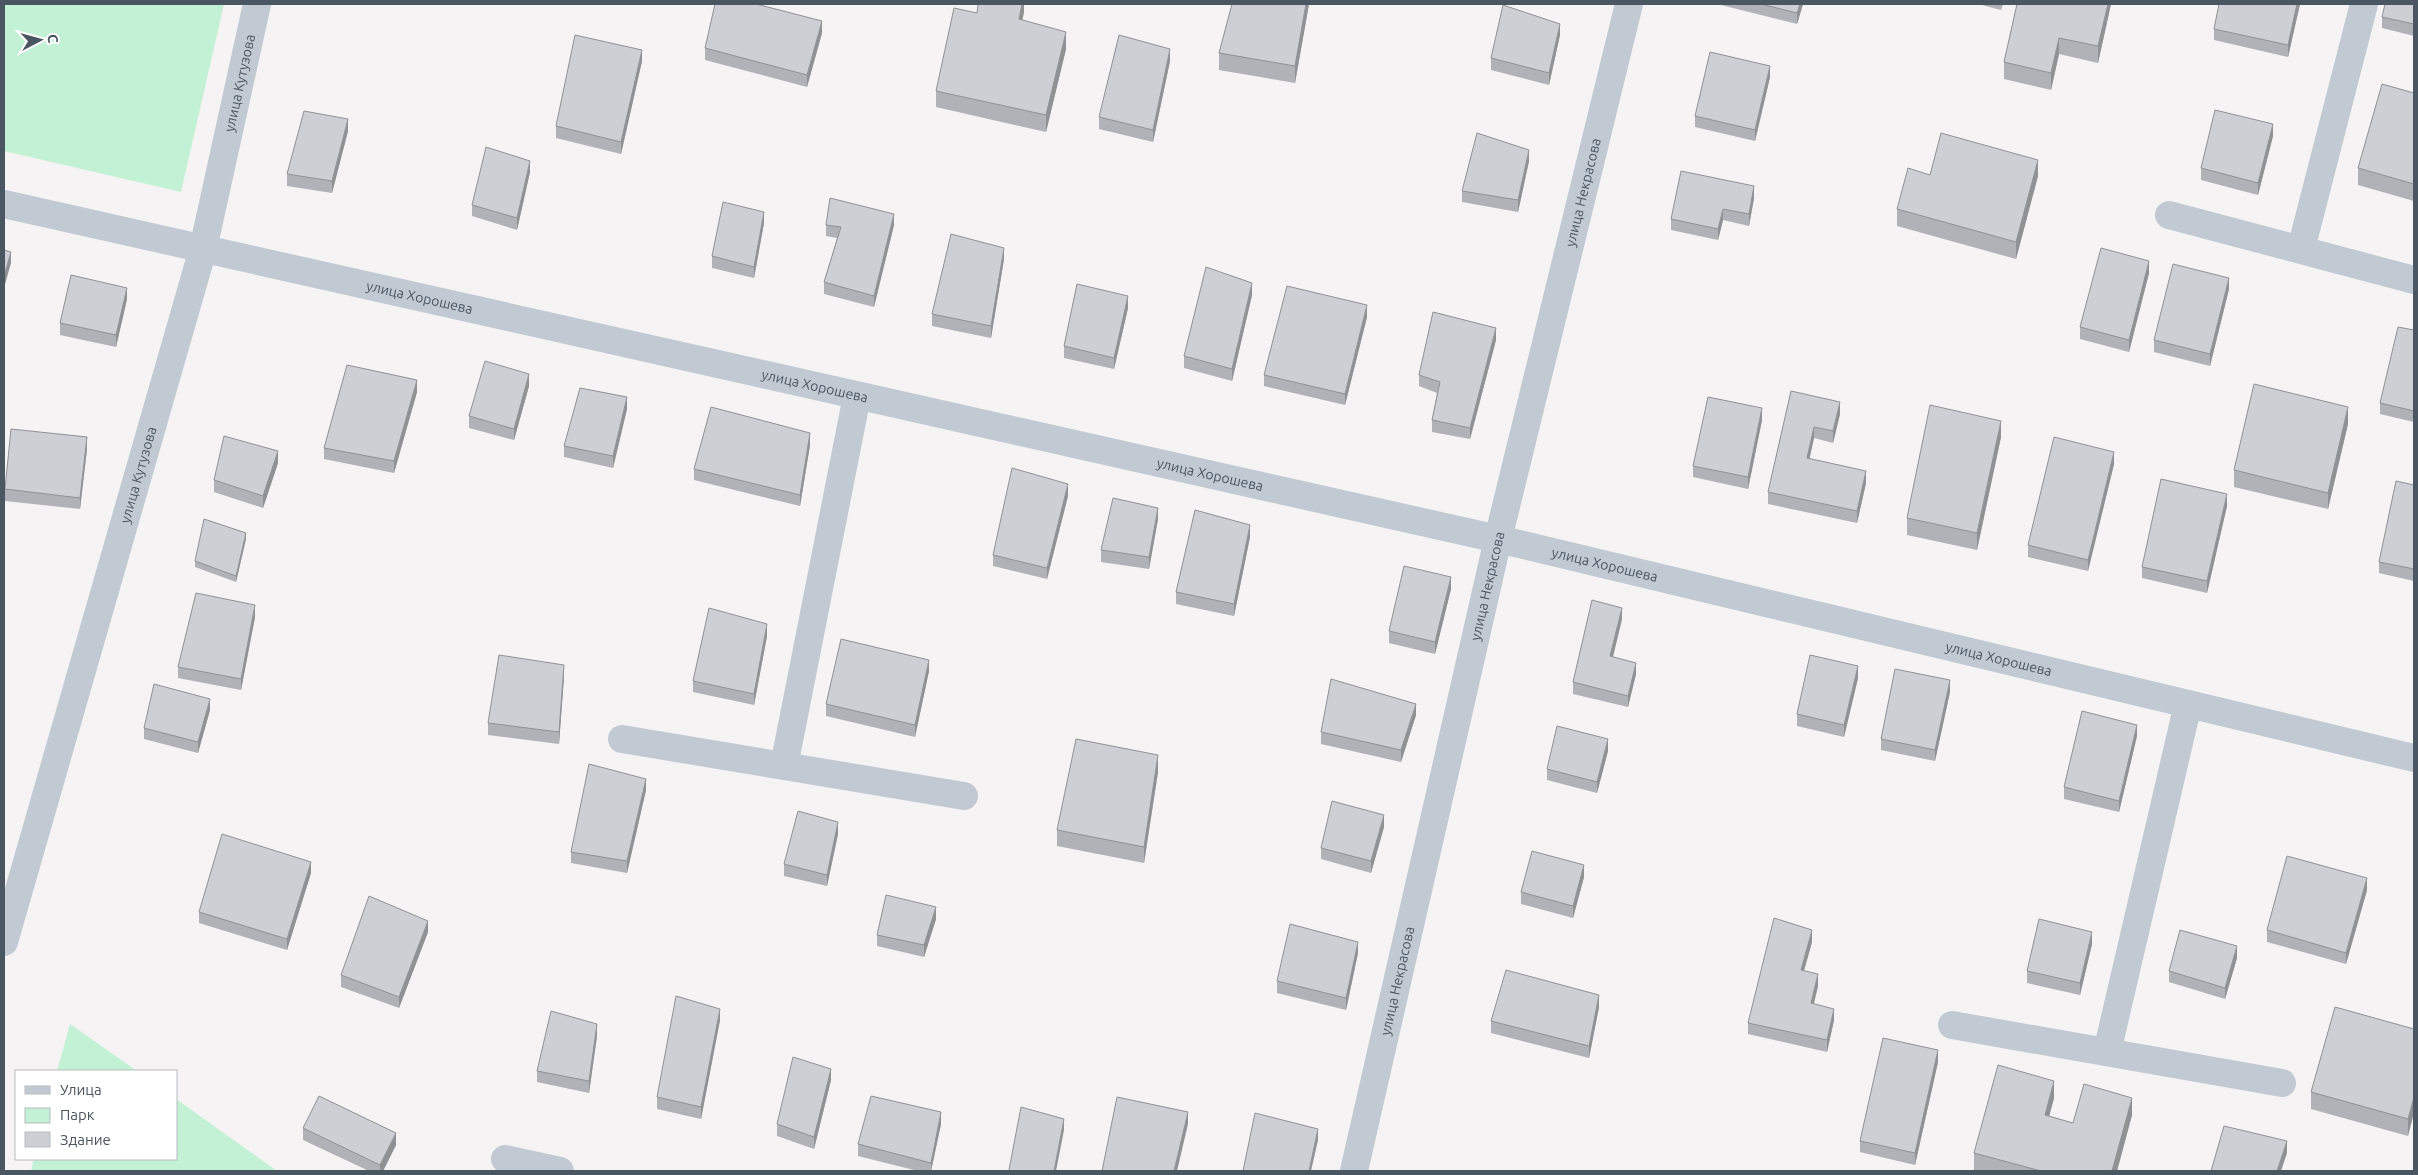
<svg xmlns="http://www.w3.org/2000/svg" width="2418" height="1175" viewBox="0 0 2418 1175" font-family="Ubuntu,sans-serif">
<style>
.green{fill:#c3f1d5}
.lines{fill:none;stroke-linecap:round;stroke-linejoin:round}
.minor{stroke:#c1cad2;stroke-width:28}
.wall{fill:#b0b2b7}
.shaded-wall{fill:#909195}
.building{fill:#cdcfd5;stroke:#909195}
.labels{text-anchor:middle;stroke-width:5;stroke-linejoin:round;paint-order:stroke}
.street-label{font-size:14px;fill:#4a5661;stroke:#fff}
</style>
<rect width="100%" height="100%" fill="#f5f3f3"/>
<path class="green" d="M 4,4 L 224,4 L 181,192 L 4,151 Z
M 70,1024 L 137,1071 L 57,1071 Z
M 176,1099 L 277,1171 L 31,1171 L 34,1159 L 176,1159 Z"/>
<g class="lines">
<g class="minor">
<path id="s1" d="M 4,204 L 1498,539 L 2414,758"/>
<path d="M 2169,215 L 2414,280"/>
<path d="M 2301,249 L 2364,4"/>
<path d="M 622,739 L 964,796"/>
<path d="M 784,766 L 857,396"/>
<path id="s2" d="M 4,942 L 203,249 L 257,4"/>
<path d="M 1952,1025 L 2282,1083"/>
<path d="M 2107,1052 L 2188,704"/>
<path d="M 505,1159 L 560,1171"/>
<path id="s3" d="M 1354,1171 L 1498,539 L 1629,4"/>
</g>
</g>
<path class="wall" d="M 1024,4 L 1024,12 L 1022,20 L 1066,49 L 1046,132 L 936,107 L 936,91 L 977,13 Z
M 1224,4 L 1309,4 L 1295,83 L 1219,70 L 1219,53 L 1232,4 Z
M 1717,4 L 1803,4 L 1797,24 Z
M 1978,4 L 2003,4 L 2001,10 Z
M 2017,4 L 2111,4 L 2098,63 L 2059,54 L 2051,90 L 2004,79 L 2004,62 Z
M 2300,4 L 2288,57 L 2214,40 L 2214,29 Z
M 2414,4 L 2414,36 L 2382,28 L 2382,17 Z
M 822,33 L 807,87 L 705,60 L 705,48 Z
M 1560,35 L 1549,85 L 1491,70 L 1491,58 Z
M 642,61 L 621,154 L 556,138 L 556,126 Z
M 1170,61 L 1153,142 L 1099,129 L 1099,117 Z
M 1770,77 L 1755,141 L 1695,127 L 1695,116 Z
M 2414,93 L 2414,201 L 2358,185 L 2358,168 Z
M 348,131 L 332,193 L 287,186 L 287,174 Z
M 2273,136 L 2258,195 L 2201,180 L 2201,168 Z
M 1529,161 L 1518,212 L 1462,202 L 1462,191 Z
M 530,172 L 517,230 L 472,216 L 472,205 Z
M 1930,175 L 2038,176 L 2016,259 L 1897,226 L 1897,209 Z
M 1754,198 L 1749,226 L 1723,220 L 1718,240 L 1671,230 L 1671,219 Z
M 764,223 L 754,278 L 712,268 L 712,256 Z
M 826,225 L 894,225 L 874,307 L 824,294 L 824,282 L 837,238 L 826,236 Z
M 1004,259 L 991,338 L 932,326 L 932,314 Z
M 2149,273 L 2129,352 L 2080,339 L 2080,327 Z
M 2229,289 L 2210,366 L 2154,352 L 2154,340 Z
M 1252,295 L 1232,381 L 1184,368 L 1184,356 Z
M 127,299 L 116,347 L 60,335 L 60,323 Z
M 1128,308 L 1114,369 L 1064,358 L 1064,346 Z
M 1367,317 L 1345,405 L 1264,386 L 1264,375 Z
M 2414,330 L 2414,422 L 2380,414 L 2380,403 Z
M 1496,340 L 1470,439 L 1432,432 L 1432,420 L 1437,393 L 1419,386 L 1419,375 Z
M 529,386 L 514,440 L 469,428 L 469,416 Z
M 1791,391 L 1840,414 L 1833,443 L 1814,438 L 1809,459 L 1866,483 L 1857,523 L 1768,504 L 1768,492 Z
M 417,392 L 394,473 L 324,459 L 324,448 Z
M 627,409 L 613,468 L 564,457 L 564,446 Z
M 1762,420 L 1748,489 L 1693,477 L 1693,466 Z
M 2348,424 L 2328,509 L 2234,487 L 2234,470 Z
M 2001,437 L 1977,550 L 1907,535 L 1907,518 Z
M 810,445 L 800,506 L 694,480 L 694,469 Z
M 87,449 L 80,509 L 5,501 L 5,489 Z
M 278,463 L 263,508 L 214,492 L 214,480 Z
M 2114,464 L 2088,571 L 2028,557 L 2028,545 Z
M 2414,485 L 2414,581 L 2379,573 L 2379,562 Z
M 1068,496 L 1047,579 L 993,566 L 993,555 Z
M 2227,506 L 2207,593 L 2142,578 L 2142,567 Z
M 1158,519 L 1149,569 L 1101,562 L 1101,550 Z
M 1250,537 L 1234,616 L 1176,604 L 1176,592 Z
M 246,539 L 236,582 L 195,567 L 195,561 Z
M 1451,589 L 1435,654 L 1389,643 L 1389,631 Z
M 255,617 L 241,690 L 178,678 L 178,667 Z
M 1622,619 L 1613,657 L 1636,674 L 1628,707 L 1573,694 L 1573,682 Z
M 767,636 L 754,705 L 693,692 L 693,681 Z
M 929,671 L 915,737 L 826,716 L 826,704 Z
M 564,677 L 559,744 L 488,735 L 488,723 Z
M 1858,678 L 1844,737 L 1797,726 L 1797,714 Z
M 1950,692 L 1935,761 L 1881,750 L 1881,739 Z
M 210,710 L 198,753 L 144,739 L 144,728 Z
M 1416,715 L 1401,762 L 1321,744 L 1321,732 Z
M 2137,736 L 2119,812 L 2064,799 L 2064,787 Z
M 1608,751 L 1597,793 L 1547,780 L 1547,769 Z
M 1158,772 L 1144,863 L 1057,846 L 1057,830 Z
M 646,790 L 627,873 L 571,863 L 571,852 Z
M 1384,827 L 1371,873 L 1321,859 L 1321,848 Z
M 838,834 L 827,886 L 784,876 L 784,864 Z
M 311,873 L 287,950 L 199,923 L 199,912 Z
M 1584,877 L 1573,918 L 1521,904 L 1521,892 Z
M 2367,890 L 2346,964 L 2267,942 L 2267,930 Z
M 936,919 L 924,957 L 877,946 L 877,935 Z
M 428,932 L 399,1008 L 341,987 L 341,975 Z
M 1812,942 L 1804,971 L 1818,986 L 1814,1004 L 1834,1020 L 1827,1052 L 1748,1034 L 1748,1023 Z
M 2092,944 L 2080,995 L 2027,983 L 2027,971 Z
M 1358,953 L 1346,1010 L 1277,993 L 1277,981 Z
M 2237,958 L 2225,999 L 2169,982 L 2169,971 Z
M 1599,1007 L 1589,1058 L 1491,1033 L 1491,1021 Z
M 720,1020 L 701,1119 L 657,1109 L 657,1097 Z
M 2414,1029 L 2408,1136 L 2311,1109 L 2311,1092 Z
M 597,1036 L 589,1093 L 537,1082 L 537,1071 Z
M 1938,1062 L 1915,1165 L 1860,1152 L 1860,1141 Z
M 831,1080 L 814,1149 L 777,1136 L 777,1124 Z
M 2054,1098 L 2049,1116 L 2073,1123 L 2132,1115 L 2117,1171 L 1980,1171 L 1974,1170 L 1974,1153 Z
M 941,1124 L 931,1171 L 918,1171 L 858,1156 L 858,1144 Z
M 303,1128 L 396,1145 L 383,1171 L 369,1171 L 303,1140 Z"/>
<path class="shaded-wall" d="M 1022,4 L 1024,4 L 1024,12 L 1019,36 L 1019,19 Z
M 1306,4 L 1309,4 L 1295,83 L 1295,66 Z
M 1800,4 L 1803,4 L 1797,24 L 1797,13 Z
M 2108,4 L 2111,4 L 2098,63 L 2098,46 Z
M 2297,4 L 2300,4 L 2288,57 L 2288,45 Z
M 822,21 L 822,33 L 807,87 L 807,75 Z
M 1560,24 L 1560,35 L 1549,85 L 1549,73 Z
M 1066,32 L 1066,49 L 1046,132 L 1046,115 Z
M 2059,38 L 2059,54 L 2051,90 L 2051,73 Z
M 1170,49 L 1170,61 L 1153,142 L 1153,130 Z
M 642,50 L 642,61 L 621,154 L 621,142 Z
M 1770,66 L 1770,77 L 1755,141 L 1755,130 Z
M 348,119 L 348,131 L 332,193 L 332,181 Z
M 2273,124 L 2273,136 L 2258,195 L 2258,183 Z
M 1529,150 L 1529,161 L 1518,212 L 1518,200 Z
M 2038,160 L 2038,176 L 2016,259 L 2016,242 Z
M 530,161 L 530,172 L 517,230 L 517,218 Z
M 1754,186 L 1754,198 L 1749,226 L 1749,214 Z
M 1723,209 L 1723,220 L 1718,240 L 1718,229 Z
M 764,212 L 764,223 L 754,278 L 754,267 Z
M 894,214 L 894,225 L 874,307 L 874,296 Z
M 1004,248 L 1004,259 L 991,338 L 991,326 Z
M 11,252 L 11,263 L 4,288 L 4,276 Z
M 2149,261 L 2149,273 L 2129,352 L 2129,340 Z
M 2229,278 L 2229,289 L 2210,366 L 2210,354 Z
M 1252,283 L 1252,295 L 1232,381 L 1232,369 Z
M 127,288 L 127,299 L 116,347 L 116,335 Z
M 1128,296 L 1128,308 L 1114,369 L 1114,358 Z
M 1367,305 L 1367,317 L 1345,405 L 1345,394 Z
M 1496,328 L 1496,340 L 1470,439 L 1470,428 Z
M 529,374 L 529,386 L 514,440 L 514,429 Z
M 417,380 L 417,392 L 394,473 L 394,461 Z
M 627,397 L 627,409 L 613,468 L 613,456 Z
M 1840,402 L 1840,414 L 1833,443 L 1833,431 Z
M 2348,407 L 2348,424 L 2328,509 L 2328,493 Z
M 1762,408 L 1762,420 L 1748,489 L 1748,477 Z
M 2001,421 L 2001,437 L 1977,550 L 1977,533 Z
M 1814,427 L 1814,438 L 1807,470 L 1807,458 Z
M 810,433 L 810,445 L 800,506 L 800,495 Z
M 87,437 L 87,449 L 80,509 L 80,498 Z
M 278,451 L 278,463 L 263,508 L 263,496 Z
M 2114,452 L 2114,464 L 2088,571 L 2088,560 Z
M 1866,471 L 1866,483 L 1857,523 L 1857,511 Z
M 1068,484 L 1068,496 L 1047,579 L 1047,568 Z
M 2227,494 L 2227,506 L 2207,593 L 2207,581 Z
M 1158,508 L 1158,519 L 1149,569 L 1149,557 Z
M 1250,525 L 1250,537 L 1234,616 L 1234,604 Z
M 246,533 L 246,539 L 236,582 L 236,576 Z
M 1451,577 L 1451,589 L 1435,654 L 1435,642 Z
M 255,605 L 255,617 L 241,690 L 241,679 Z
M 1622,608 L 1622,619 L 1610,668 L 1610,656 Z
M 767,624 L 767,636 L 754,705 L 754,694 Z
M 929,660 L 929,671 L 915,737 L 915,725 Z
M 1636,663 L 1636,674 L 1628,707 L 1628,696 Z
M 564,665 L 564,677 L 559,744 L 559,732 Z
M 1858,666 L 1858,678 L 1844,737 L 1844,725 Z
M 1950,680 L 1950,692 L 1935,761 L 1935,750 Z
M 210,699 L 210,710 L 198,753 L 198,742 Z
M 1416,704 L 1416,715 L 1401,762 L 1401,750 Z
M 2137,725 L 2137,736 L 2119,812 L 2119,801 Z
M 1608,739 L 1608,751 L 1597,793 L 1597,782 Z
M 1158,755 L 1158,772 L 1144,863 L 1144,847 Z
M 646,779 L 646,790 L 627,873 L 627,861 Z
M 1384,815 L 1384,827 L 1371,873 L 1371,861 Z
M 838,822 L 838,834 L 827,886 L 827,875 Z
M 311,862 L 311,873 L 287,950 L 287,939 Z
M 1584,865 L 1584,877 L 1573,918 L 1573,906 Z
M 2367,878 L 2367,890 L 2346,964 L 2346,953 Z
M 936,907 L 936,919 L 924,957 L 924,945 Z
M 428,921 L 428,932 L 399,1008 L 399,997 Z
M 1812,930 L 1812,942 L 1801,981 L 1801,970 Z
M 2092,932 L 2092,944 L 2080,995 L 2080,983 Z
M 1358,942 L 1358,953 L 1346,1010 L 1346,998 Z
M 2237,946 L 2237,958 L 2225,999 L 2225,988 Z
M 1818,974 L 1818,986 L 1811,1014 L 1811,1003 Z
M 1599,995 L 1599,1007 L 1589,1058 L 1589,1046 Z
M 720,1009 L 720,1020 L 701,1119 L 701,1107 Z
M 1834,1009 L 1834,1020 L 1827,1052 L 1827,1040 Z
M 597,1024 L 597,1036 L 589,1093 L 589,1081 Z
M 1938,1050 L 1938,1062 L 1915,1165 L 1915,1153 Z
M 831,1069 L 831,1080 L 814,1149 L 814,1137 Z
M 2054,1081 L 2054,1098 L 2045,1132 L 2045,1115 Z
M 2414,1097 L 2414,1113 L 2408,1136 L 2408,1119 Z
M 2132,1098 L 2132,1115 L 2117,1171 L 2112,1171 Z
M 941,1112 L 941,1124 L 931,1171 L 931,1163 Z
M 1188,1112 L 1188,1124 L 1177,1171 L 1174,1171 Z
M 1064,1119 L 1064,1130 L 1056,1171 L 1054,1171 Z
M 1318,1129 L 1318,1140 L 1311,1171 L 1309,1171 Z
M 396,1133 L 396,1145 L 383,1171 L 380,1171 L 380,1165 Z
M 2287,1141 L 2287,1153 L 2281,1171 L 2277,1171 Z"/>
<path class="building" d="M 715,4 L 756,4 L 822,21 L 807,75 L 705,48 Z
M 978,4 L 1022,4 L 1019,19 L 1066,32 L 1046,115 L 936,91 L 954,8 L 977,13 Z
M 1232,4 L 1306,4 L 1295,66 L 1219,53 Z
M 1761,4 L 1800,4 L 1797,13 Z
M 2017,4 L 2108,4 L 2098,46 L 2059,38 L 2051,73 L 2004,62 Z
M 2219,4 L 2297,4 L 2288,45 L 2214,29 Z
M 2385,4 L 2414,4 L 2414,24 L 2382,17 Z
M 1503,5 L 1560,24 L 1549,73 L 1491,58 Z
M 575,35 L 642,50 L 621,142 L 556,126 Z
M 1119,35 L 1170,49 L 1153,130 L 1099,117 Z
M 1710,52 L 1770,66 L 1755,130 L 1695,116 Z
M 2382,84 L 2414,93 L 2414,184 L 2358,168 Z
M 2215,110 L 2273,124 L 2258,183 L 2201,168 Z
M 304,111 L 348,119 L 332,181 L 287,174 Z
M 1477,133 L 1529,150 L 1518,200 L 1462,191 Z
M 1941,133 L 2038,160 L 2016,242 L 1897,209 L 1908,168 L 1930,175 Z
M 486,147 L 530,161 L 517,218 L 472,205 Z
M 1681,171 L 1754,186 L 1749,214 L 1723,209 L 1718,229 L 1671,219 Z
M 830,198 L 894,214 L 874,296 L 824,282 L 841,227 L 826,225 Z
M 723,202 L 764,212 L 754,267 L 712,256 Z
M 951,234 L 1004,248 L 991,326 L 932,314 Z
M 2101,248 L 2149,261 L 2129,340 L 2080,327 Z
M 4,250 L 11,252 L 4,276 Z
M 2173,264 L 2229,278 L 2210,354 L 2154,340 Z
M 1206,267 L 1252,283 L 1232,369 L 1184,356 Z
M 71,275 L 127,288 L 116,335 L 60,323 Z
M 1077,284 L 1128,296 L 1114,358 L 1064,346 Z
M 1287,286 L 1367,305 L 1345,394 L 1264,375 Z
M 1433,312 L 1496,328 L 1470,428 L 1432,420 L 1440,382 L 1419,375 Z
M 2398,327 L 2414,330 L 2414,411 L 2380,403 Z
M 485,361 L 529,374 L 514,429 L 469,416 Z
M 347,365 L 417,380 L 394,461 L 324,448 Z
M 2254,384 L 2348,407 L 2328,493 L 2234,470 Z
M 580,388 L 627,397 L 613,456 L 564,446 Z
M 1791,391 L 1840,402 L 1833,431 L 1814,427 L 1807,458 L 1866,471 L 1857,511 L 1768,492 Z
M 1708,397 L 1762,408 L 1748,477 L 1693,466 Z
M 1930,405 L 2001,421 L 1977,533 L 1907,518 Z
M 711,407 L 810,433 L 800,495 L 694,469 Z
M 11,429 L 87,437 L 80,498 L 5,489 Z
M 224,436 L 278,451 L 263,496 L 214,480 Z
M 2054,437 L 2114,452 L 2088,560 L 2028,545 Z
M 1012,468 L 1068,484 L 1047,568 L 993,555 Z
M 2161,479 L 2227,494 L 2207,581 L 2142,567 Z
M 2396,481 L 2414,485 L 2414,569 L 2379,562 Z
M 1113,498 L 1158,508 L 1149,557 L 1101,550 Z
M 1195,510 L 1250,525 L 1234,604 L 1176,592 Z
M 204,519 L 246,533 L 236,576 L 195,561 Z
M 1404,566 L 1451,577 L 1435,642 L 1389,631 Z
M 196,593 L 255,605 L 241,679 L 178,667 Z
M 1592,600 L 1622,608 L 1610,656 L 1636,663 L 1628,696 L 1573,682 Z
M 709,608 L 767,624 L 754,694 L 693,681 Z
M 841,639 L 929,660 L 915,725 L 826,704 Z
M 499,655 L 564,665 L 559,732 L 488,723 Z
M 1810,655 L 1858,666 L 1844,725 L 1797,714 Z
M 1895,669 L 1950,680 L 1935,750 L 1881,739 Z
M 1331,679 L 1416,704 L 1401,750 L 1321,732 Z
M 154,684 L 210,699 L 198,742 L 144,728 Z
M 2082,711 L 2137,725 L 2119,801 L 2064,787 Z
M 1557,726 L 1608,739 L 1597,782 L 1547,769 Z
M 1076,739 L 1158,755 L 1144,847 L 1057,830 Z
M 589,764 L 646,779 L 627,861 L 571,852 Z
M 1332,801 L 1384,815 L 1371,861 L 1321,848 Z
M 798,811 L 838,822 L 827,875 L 784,864 Z
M 222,834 L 311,862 L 287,939 L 199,912 Z
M 1532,851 L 1584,865 L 1573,906 L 1521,892 Z
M 2287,856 L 2367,878 L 2346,953 L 2267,930 Z
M 886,895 L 936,907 L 924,945 L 877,935 Z
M 369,896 L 428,921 L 399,997 L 341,975 Z
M 1774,918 L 1812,930 L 1801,970 L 1818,974 L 1811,1003 L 1834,1009 L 1827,1040 L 1748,1023 Z
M 2039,919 L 2092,932 L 2080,983 L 2027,971 Z
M 1290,924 L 1358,942 L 1346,998 L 1277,981 Z
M 2180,930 L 2237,946 L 2225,988 L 2169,971 Z
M 1506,970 L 1599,995 L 1589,1046 L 1491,1021 Z
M 676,996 L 720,1009 L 701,1107 L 657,1097 Z
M 2335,1007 L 2414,1029 L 2414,1097 L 2408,1119 L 2311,1092 Z
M 551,1011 L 597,1024 L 589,1081 L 537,1071 Z
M 1883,1038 L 1938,1050 L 1915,1153 L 1860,1141 Z
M 793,1057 L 831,1069 L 814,1137 L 777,1124 Z
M 1998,1065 L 2054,1081 L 2045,1115 L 2073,1123 L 2084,1084 L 2132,1098 L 2112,1171 L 2041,1171 L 1974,1153 Z
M 319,1096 L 396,1133 L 380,1165 L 303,1128 Z
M 871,1096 L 941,1112 L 931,1163 L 858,1144 Z
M 1117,1097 L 1188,1112 L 1174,1171 L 1102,1171 Z
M 1021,1107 L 1064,1119 L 1054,1171 L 1012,1171 L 1009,1170 Z
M 1255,1113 L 1318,1129 L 1309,1171 L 1243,1171 Z
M 2224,1126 L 2287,1141 L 2277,1171 L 2211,1171 Z"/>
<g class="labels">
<g class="street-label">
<text dy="5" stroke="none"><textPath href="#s2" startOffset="891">улица Кутузова</textPath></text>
<text dy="5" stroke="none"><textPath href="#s3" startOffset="1005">улица Некрасова</textPath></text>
<text dy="5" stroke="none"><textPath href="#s1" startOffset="426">улица Хорошева</textPath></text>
<text dy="5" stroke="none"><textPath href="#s1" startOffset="831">улица Хорошева</textPath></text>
<text dy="5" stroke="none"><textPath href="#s2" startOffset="486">улица Кутузова</textPath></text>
<text dy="5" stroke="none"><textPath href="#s1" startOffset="1236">улица Хорошева</textPath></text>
<text dy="5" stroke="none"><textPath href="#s1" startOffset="1641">улица Хорошева</textPath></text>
<text dy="5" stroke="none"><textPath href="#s3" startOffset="600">улица Некрасова</textPath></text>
<text dy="5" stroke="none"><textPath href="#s1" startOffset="2046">улица Хорошева</textPath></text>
<text dy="5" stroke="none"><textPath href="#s3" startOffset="195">улица Некрасова</textPath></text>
</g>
</g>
<rect width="2418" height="1175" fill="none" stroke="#4a5661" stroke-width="10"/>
<rect x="15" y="1070" width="162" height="90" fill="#ffffff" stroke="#b7bbc0"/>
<rect x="25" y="1086" width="25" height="8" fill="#c1cad2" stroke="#b7bbc0"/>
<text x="60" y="1095" font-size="15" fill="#4a5661">Улица</text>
<rect x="25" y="1108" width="25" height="15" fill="#c3f1d5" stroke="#b7bbc0"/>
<text x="60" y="1120" font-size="15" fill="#4a5661">Парк</text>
<rect x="25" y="1132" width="25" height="15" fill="#cdcfd5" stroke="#b7bbc0"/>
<text x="60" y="1145" font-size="15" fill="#4a5661">Здание</text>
<g transform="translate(40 40) rotate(84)" stroke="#ffffff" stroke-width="4" paint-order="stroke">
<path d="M0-4L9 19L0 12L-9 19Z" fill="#4a5661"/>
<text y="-8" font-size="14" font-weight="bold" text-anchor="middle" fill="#4a5661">С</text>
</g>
</svg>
